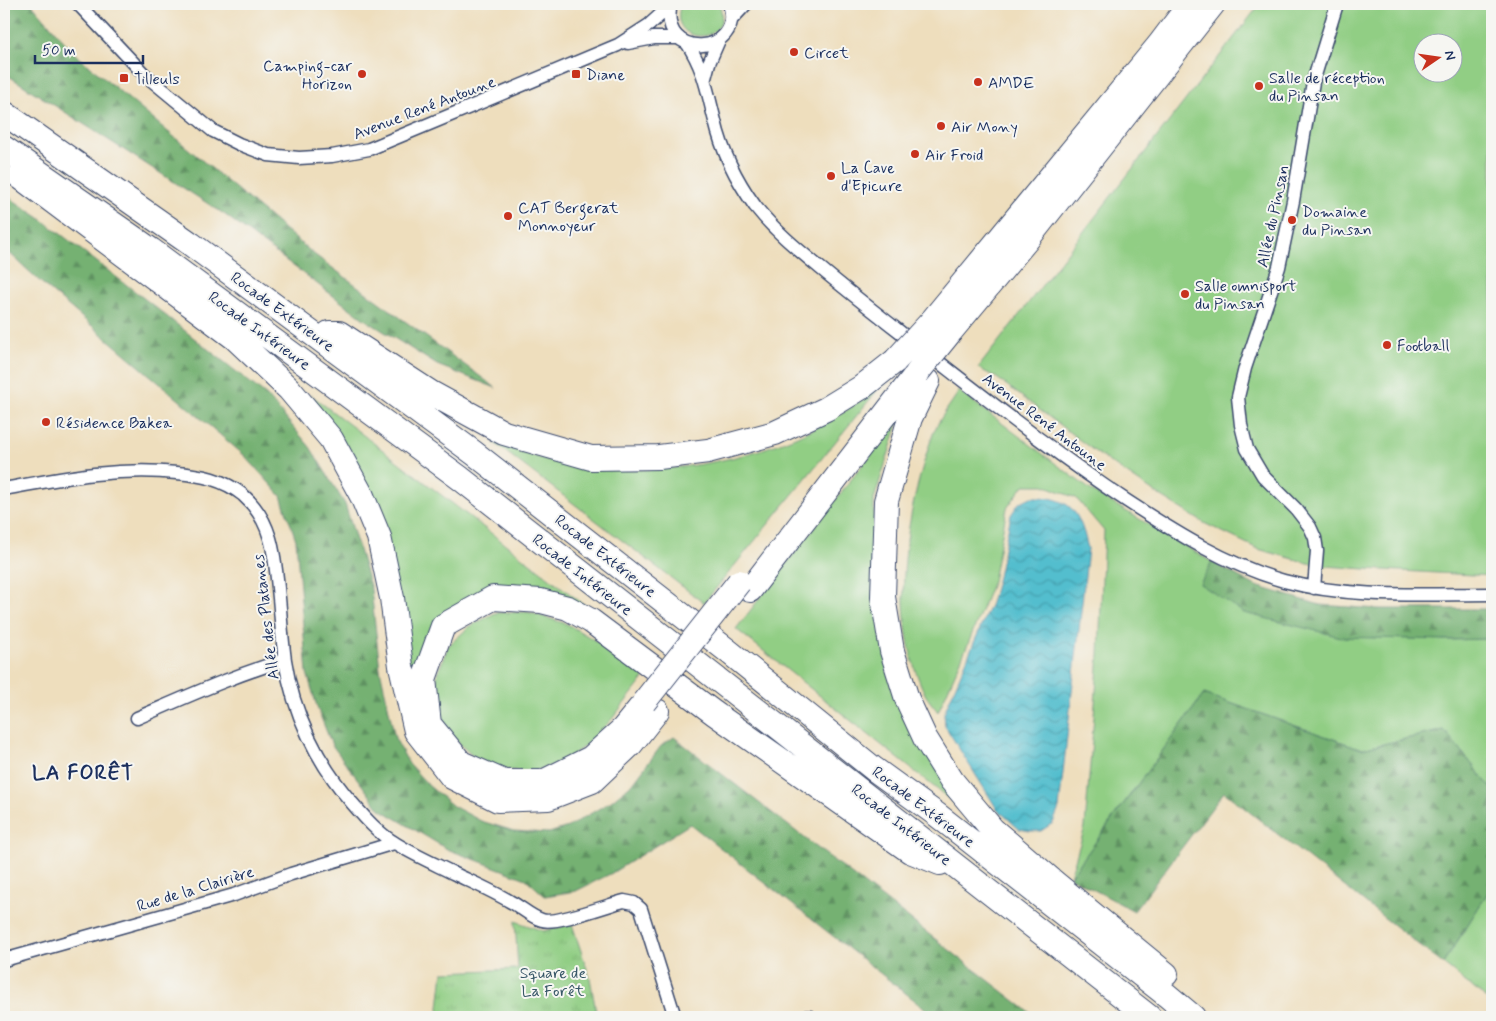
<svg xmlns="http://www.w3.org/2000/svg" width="1496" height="1021" viewBox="0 0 1496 1021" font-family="Mynerve,sans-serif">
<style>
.green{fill:#91ce84;stroke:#567e71;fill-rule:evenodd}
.forest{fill:url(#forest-firs);stroke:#487068}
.park{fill:url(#park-tufts);stroke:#567e71}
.water{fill:url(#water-waves);stroke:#377696}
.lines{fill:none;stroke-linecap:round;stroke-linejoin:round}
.minor-casing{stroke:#3b496c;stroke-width:15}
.motorway-casing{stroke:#3b496c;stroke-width:26}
.minor{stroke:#fff;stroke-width:12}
.motorway{stroke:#fff;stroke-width:24}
.motorway-bridge-casing{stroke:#3b496c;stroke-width:26;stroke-linecap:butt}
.motorway-bridge{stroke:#fff;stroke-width:24}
.poi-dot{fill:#c8321e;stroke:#f6f6f2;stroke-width:2}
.labels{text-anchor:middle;stroke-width:4;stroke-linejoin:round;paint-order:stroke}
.poi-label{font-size:16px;fill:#1b2f5e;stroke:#f6f6f2;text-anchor:start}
.street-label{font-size:16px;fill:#1b2f5e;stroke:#f6f6f2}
.park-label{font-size:16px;fill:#385768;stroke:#f6f6f2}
.district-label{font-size:21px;font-weight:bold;letter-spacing:1px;fill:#1b2f5e;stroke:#f6f6f2}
</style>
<defs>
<pattern id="forest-firs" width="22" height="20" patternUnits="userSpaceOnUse" patternTransform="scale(1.25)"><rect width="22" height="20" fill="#74b172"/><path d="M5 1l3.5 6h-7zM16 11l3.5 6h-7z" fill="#5e9061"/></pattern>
<pattern id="park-tufts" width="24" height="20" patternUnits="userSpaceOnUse" patternTransform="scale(1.25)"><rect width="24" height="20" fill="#91ce84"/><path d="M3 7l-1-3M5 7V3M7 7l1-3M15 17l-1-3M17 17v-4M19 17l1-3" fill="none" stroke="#7cb174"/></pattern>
<pattern id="water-waves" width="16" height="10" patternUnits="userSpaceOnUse" patternTransform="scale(1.25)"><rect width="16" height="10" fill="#53bece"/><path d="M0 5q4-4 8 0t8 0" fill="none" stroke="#449baa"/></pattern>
</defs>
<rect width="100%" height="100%" fill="#f6f6f2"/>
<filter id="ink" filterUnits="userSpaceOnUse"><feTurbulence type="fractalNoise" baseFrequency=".02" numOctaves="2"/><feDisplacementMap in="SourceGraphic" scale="10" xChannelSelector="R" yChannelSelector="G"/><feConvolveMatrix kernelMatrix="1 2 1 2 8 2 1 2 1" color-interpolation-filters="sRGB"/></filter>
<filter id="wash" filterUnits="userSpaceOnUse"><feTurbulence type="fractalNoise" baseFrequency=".0096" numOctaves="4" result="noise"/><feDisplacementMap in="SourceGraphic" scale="20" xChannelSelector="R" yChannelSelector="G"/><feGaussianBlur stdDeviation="1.12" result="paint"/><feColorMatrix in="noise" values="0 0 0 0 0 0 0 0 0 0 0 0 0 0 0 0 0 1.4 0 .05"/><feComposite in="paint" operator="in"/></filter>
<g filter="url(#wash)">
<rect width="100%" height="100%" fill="#eedebd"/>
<path class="green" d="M 681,4 L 719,4 C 736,46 665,47 681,4 Z
M 1260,4 L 1492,4 L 1492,576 L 1365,569 L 1326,566 L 1308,563 L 1258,549 L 1204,523 L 1157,494 L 1105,459 L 997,378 L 978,368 ZM 1424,42 L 1454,42 L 1454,72 L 1424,72 Z
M 880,387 L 704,603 L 493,442 C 517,450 542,460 566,464 C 654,479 746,464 825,423 C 844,413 862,399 880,387 Z
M 959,391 L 1092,491 L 1212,562 L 1200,584 L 1442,640 L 1492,639 L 1492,789 L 1444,730 L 1362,749 L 1204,694 L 1070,877 L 1085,827 L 1099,654 L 1104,531 L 1076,498 L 1044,485 L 1024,485 L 1007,508 L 993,581 L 968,644 L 938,712 C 934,706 928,700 925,694 C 888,617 905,515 932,437 C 937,421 950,406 959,391 Z
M 311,395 L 603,619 L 559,596 L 438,621 C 422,644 415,659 413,687 L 344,443 Z
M 901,415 L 874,499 L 874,590 L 958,806 L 736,629 Z
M 528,612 L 567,624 L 608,648 L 645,677 L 612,719 L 590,742 L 563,762 L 535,771 L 504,770 L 476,759 L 452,737 L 437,706 L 437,676 L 448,646 L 469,627 L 495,613 Z
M 1492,886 L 1492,1003 L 1443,964 Z"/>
<path class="forest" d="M 4,4 L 32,4 L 74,53 L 315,255 L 496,388 L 437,365 L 364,319 L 224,214 L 4,73 Z
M 4,194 L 40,218 L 150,303 L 267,396 L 310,447 L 345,504 L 371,589 L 380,669 L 395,738 L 409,764 L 429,786 L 453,806 L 481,821 L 514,831 L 549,833 L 568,827 L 610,802 L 633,783 L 661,746 L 674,737 L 1036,1017 L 936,1017 L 690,824 L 612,873 L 576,891 L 545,896 L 526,879 L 447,849 L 380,809 L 332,745 L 318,710 L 307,673 L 296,540 L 281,496 L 245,456 L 45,286 L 4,248 Z
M 1212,562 L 1256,586 L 1320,605 L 1379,609 L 1492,609 L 1492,639 L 1442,640 L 1341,637 L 1244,613 L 1200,584 Z
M 1204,694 L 1362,749 L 1444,730 L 1492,789 L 1492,886 L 1443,964 L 1224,792 L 1134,911 L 1070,877 Z"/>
<path class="park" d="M 515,921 L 543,931 L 572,924 L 590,978 L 597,1017 L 438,1017 L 443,972 L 518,969 Z"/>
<path class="water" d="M 1031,497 C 1072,496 1080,513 1088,549 L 1059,808 L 1053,823 L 1041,831 L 1030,831 L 1019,829 L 997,809 L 945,726 L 944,713 L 991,603 L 998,577 L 1011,515 L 1019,503 Z"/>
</g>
<g filter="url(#ink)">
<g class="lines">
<defs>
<path id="minor" d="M 78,4 L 144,74 L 213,131 L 239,144 L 268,155 L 299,158 L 332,156 L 369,149 L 446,117 L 618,45 L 649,25 L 670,6
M 671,4 C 657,62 746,56 729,4
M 731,20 L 746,4
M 628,43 L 654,38 L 679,38
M 687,43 C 705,71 707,91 715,121 C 722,151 737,181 755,206 C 773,229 796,248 819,267 C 850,293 881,317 913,342 C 983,396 1053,452 1127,501 C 1176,533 1227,565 1284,581 C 1351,599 1424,594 1492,594
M 705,78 L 709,63 L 719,40
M 4,489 C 63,478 116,467 177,473 C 201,475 223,479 243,495 C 274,522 275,560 279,598 C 281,618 282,639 285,660 C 293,713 317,763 353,804 C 365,818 379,834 395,843 C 414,855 435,864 455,874 C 474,883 493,891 511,902 C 521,907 531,917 542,920 C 555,925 608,905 624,901 L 634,903 L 641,909 L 675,1017
M 1314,588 L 1317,551 L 1315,538 L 1310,527 L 1296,509 L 1263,476 L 1247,449 L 1241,425 L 1238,397 L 1245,368 L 1279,267 L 1293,201 L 1313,82 L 1337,4
M 137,718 C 186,697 234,675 285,660
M 4,960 L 234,895 L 291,874 L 394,843
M 805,1017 L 810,1017"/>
<path id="motorway" d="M 4,113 L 191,244 L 474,453 L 728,651 L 874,769 L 936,814 L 1163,992 L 1193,1017
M 4,148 L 151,250 L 460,478 L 1149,1017
M 19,176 L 235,338 L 289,389 L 331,439 L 362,496 L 379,537 L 392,598 L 401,666 L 416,731 L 452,777 L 498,800 L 548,798 L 592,781 L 631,744 L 657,711
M 931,322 L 1159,45 L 1190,4
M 951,331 L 1026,241 L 1213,4
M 329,333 L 339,333 L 431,393 L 504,433 L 591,458 L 659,457 L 708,451 L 775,433 L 826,409 L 862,387 L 895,361
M 928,381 L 910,418 L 886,501 L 883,597 L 892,651 L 907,699 L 925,738 L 952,781 L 992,829 L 1055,883 L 1166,974
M 750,590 L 917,373
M 640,708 L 623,729 L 591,758 L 543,782 L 504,782 L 461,763 L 429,724 L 424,679 L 443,626 L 493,598 L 541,601 L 568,608 L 591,621 L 714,713 L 910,851 L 940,863"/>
</defs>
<use href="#minor" class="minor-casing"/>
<use href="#motorway" class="motorway-casing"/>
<use href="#minor" class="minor"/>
<use href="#motorway" class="motorway"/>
<defs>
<path id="motorway-bridge" d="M 895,361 L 931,322
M 917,373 L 951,331
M 644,702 L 739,582"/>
</defs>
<use href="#motorway-bridge" class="motorway-bridge-casing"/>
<use href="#motorway-bridge" class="motorway-bridge"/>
</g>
</g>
<g class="poi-dot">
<circle cx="794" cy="52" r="5"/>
<circle cx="362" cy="74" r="5"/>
<rect x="571" y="69" width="10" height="10" rx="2.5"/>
<rect x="119" y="73" width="10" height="10" rx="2.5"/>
<circle cx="978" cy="82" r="5"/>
<circle cx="1259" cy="86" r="5"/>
<circle cx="941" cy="126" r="5"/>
<circle cx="915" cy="154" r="5"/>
<circle cx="831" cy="176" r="5"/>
<circle cx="508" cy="216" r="5"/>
<circle cx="1292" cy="220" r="5"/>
<circle cx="1185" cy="294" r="5"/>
<circle cx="1387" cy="345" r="5"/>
<circle cx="46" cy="422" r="5"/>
</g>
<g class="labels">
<g class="poi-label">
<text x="804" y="58">Circet</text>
<text x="352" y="71" text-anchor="end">Camping-car<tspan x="352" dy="18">Horizon</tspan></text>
<text x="586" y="80">Diane</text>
<text x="1269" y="83">Salle de réception<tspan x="1269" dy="18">du Pinsan</tspan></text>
<text x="134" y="84">Tilleuls</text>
<text x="988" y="88">AMDE</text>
<text x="951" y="132">Air Mony</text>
<text x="925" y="160">Air Froid</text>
<text x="841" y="173">La Cave<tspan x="841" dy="18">d'Epicure</tspan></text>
<text x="518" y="213">CAT Bergerat<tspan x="518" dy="18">Monnoyeur</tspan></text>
<text x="1302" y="217">Domaine<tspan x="1302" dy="18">du Pinsan</tspan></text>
<text x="1195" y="291">Salle omnisport<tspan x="1195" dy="18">du Pinsan</tspan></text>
<text x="1397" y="351">Football</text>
<text x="56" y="428">Résidence Bakea</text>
</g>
<g class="street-label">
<text transform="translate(424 107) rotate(-21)" y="6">Avenue René Antoune</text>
<text transform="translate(1272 216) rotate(-78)" y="6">Allée du Pinsan</text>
<text transform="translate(283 311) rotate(36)" y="6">Rocade Extérieure</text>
<text transform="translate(260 330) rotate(36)" y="6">Rocade Intérieure</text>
<text transform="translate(1045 421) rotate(37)" y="6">Avenue René Antoune</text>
<text transform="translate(606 555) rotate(38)" y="6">Rocade Extérieure</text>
<text transform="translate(583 574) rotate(38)" y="6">Rocade Intérieure</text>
<text transform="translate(265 617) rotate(-97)" y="6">Allée des Platanes</text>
<text transform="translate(924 806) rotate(37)" y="6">Rocade Extérieure</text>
<text transform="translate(902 824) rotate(38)" y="6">Rocade Intérieure</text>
<text transform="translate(195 888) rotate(-17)" y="6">Rue de la Clairière</text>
</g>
<g class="park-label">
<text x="553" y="978">Square de<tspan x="553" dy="18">La Forêt</tspan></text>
</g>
<g class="district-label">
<text x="83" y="779">LA FORÊT</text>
</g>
</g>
<rect width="1496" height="1021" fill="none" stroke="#f6f6f2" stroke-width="20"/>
<g transform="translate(1438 58) rotate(77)"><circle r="24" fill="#f6f6f2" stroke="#9ea6b7"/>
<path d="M0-4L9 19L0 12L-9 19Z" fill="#c8321e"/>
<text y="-8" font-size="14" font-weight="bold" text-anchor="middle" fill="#1b2f5e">N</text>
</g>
<path d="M35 55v8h108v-8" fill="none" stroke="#1b2f5e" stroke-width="2.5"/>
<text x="42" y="55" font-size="15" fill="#1b2f5e" stroke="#f6f6f2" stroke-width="4" paint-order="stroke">50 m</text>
</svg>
